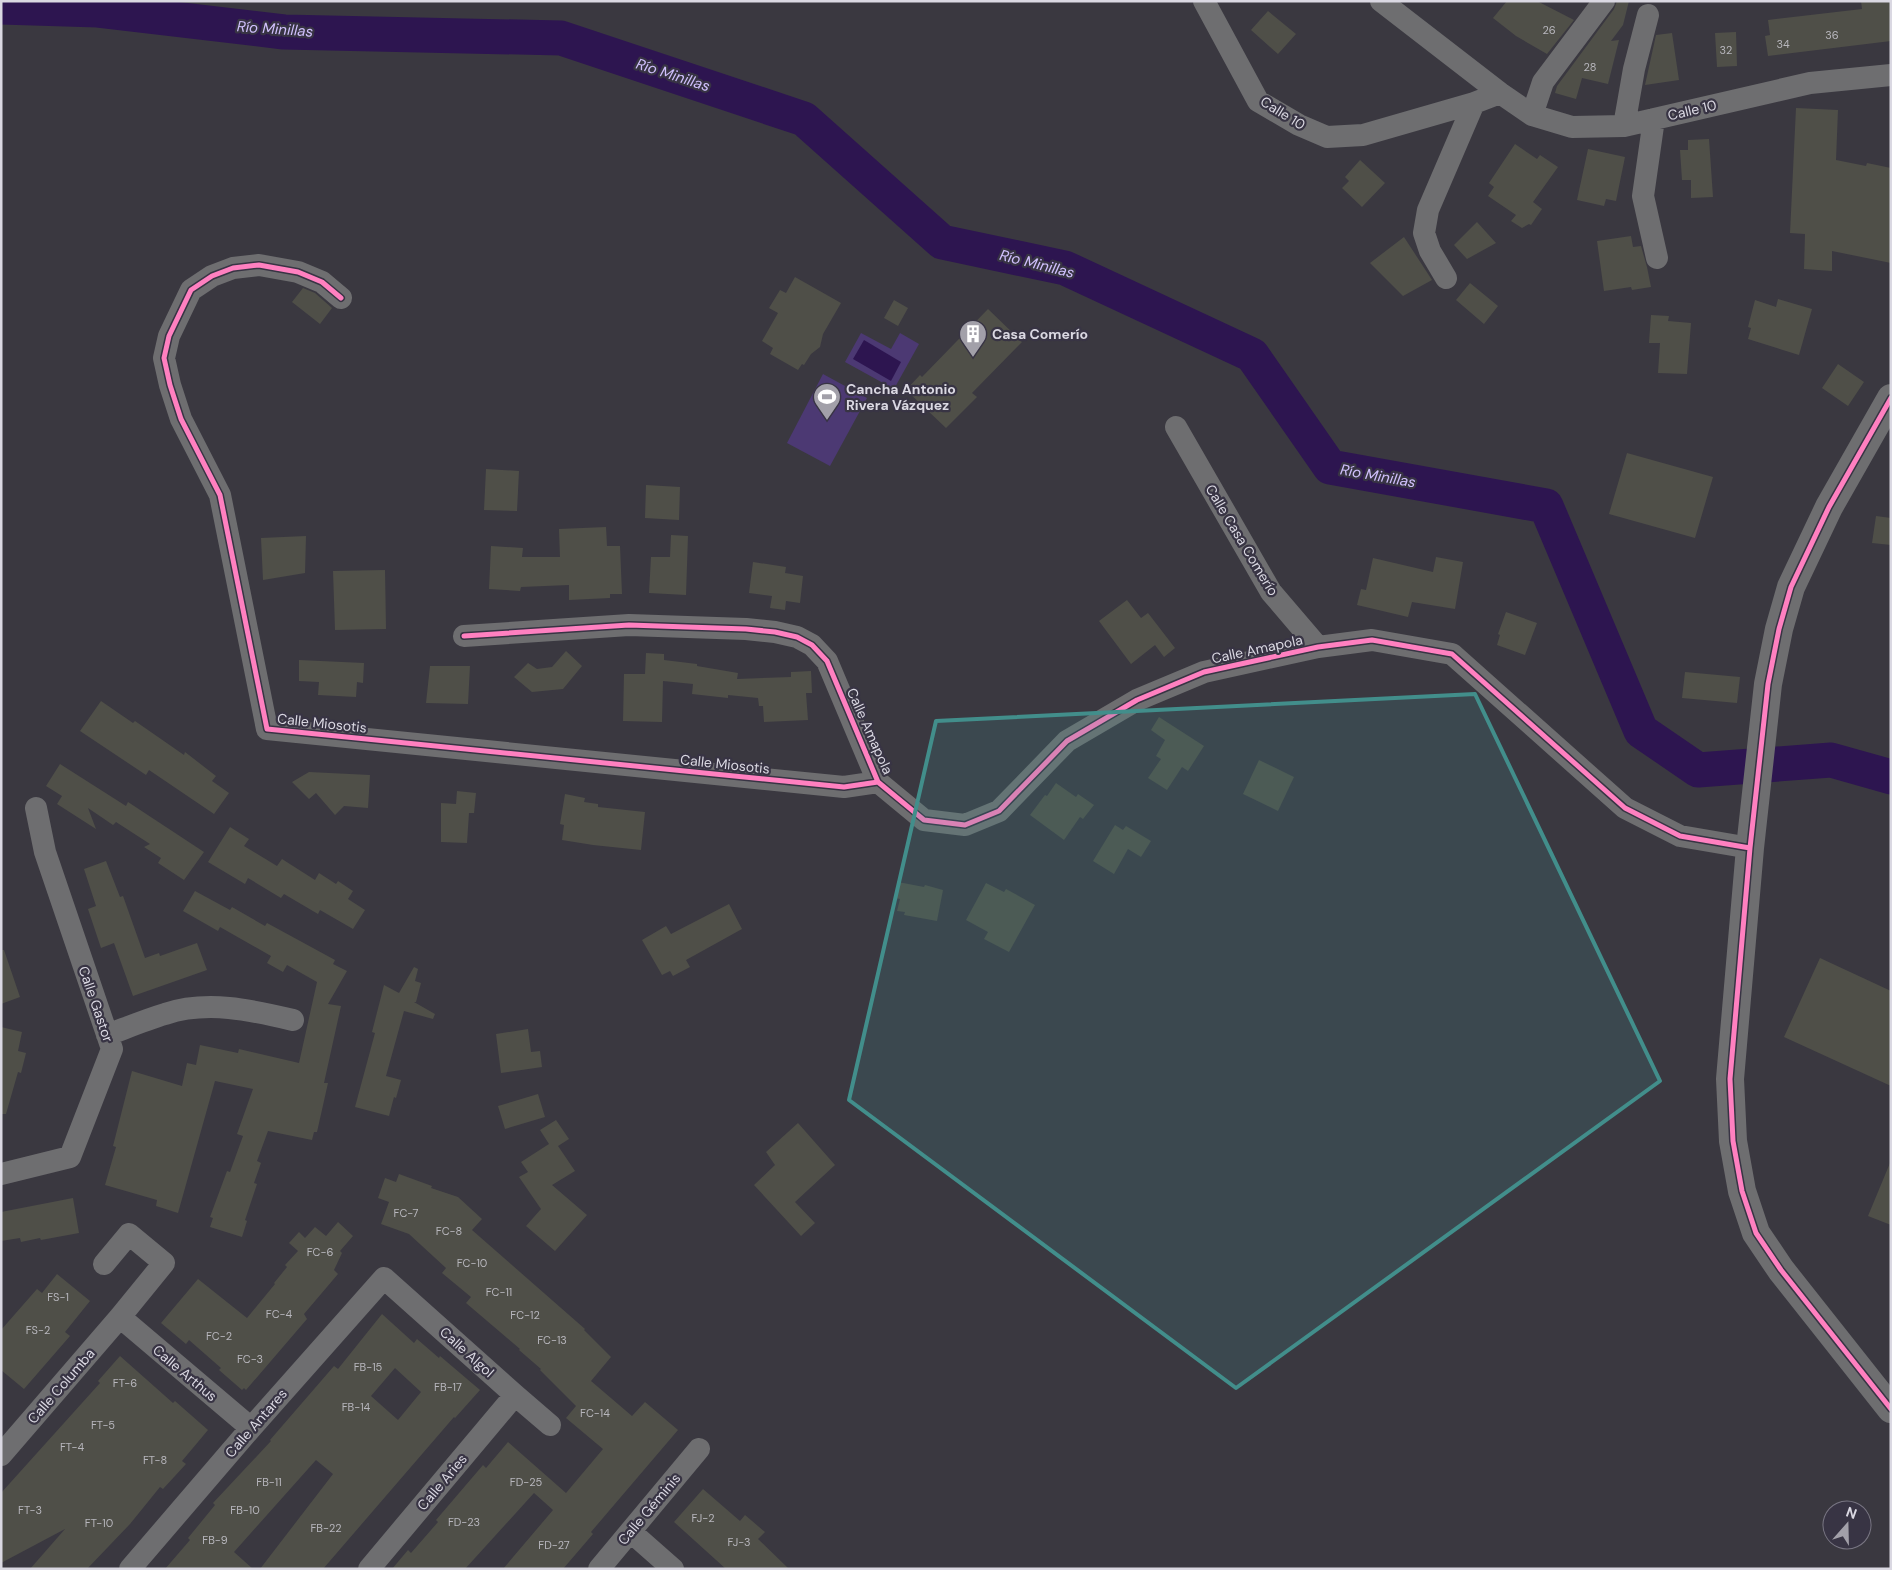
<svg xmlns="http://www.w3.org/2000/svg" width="1892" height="1570" viewBox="0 0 1892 1570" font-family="'DM Sans',sans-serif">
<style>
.green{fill:#4c3973}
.water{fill:#2d1550}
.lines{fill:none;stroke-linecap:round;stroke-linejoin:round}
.river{stroke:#2d1550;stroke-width:35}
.building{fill:#4f4f48;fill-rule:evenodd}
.minor{stroke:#6e6e70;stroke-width:22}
.tertiary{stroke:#6e6e70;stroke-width:28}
.cycleway-casing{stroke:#383444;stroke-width:8}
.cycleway{stroke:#ff80c0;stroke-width:5}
.marked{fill:#428e8b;fill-opacity:0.2;stroke:#428e8b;stroke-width:4;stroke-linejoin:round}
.labels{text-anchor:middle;stroke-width:4.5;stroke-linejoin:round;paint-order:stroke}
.number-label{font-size:11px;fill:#b7b6bc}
.street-label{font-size:14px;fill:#dad8e2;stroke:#383444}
.poi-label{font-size:14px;font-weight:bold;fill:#dad8e2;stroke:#383444;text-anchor:start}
.water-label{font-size:15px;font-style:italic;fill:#d0c0fc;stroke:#383444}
</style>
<rect width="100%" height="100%" fill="#3a3840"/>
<path class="green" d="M 861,333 L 891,349 L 900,333 L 919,344 L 894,389 L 845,362 Z
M 823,374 L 867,398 L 830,466 L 787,443 Z"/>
<path class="water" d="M 864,340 L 901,362 L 891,381 L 853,359 Z"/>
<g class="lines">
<path class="river" d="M 1,7 L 98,10 L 284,32 L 561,38 L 804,119 L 942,242 L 1065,268 L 1252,355 L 1330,467 L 1546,506 L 1641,731 L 1698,770 L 1831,760 L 1891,777"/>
</g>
<path class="building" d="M 1507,1 L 1537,1 L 1574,20 L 1547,54 L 1516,36 L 1493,18 Z
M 1617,1 L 1629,1 L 1623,25 L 1611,41 L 1619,40 L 1608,84 L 1582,78 L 1576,99 L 1555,93 L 1557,86 L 1614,9 Z
M 1861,1 L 1891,1 L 1891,41 L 1768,56 L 1765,36 L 1770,35 L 1768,20 L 1862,9 Z
M 1268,11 L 1296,34 L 1278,54 L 1251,30 Z
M 1736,32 L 1737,66 L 1717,67 L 1715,33 Z
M 1672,33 L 1679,80 L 1645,85 L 1656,35 Z
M 1796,108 L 1838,110 L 1836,160 L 1866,166 L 1867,163 L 1891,168 L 1891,263 L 1832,251 L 1832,271 L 1804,269 L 1805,234 L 1790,233 Z
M 1709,139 L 1713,197 L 1691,198 L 1691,180 L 1682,180 L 1680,150 L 1688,150 L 1688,140 Z
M 1515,144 L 1537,159 L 1540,155 L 1558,167 L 1533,202 L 1542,209 L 1531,225 L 1529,224 L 1522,228 L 1511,221 L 1516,215 L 1488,196 L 1494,187 L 1489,183 Z
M 1588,149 L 1625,157 L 1616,201 L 1606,199 L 1604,206 L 1577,200 Z
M 1360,160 L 1385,183 L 1362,207 L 1342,188 L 1349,181 L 1345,177 Z
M 1477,222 L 1496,243 L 1467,259 L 1454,245 Z
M 1631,236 L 1633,247 L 1641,246 L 1647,267 L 1651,287 L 1632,290 L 1631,287 L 1604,291 L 1597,241 Z
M 1404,237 L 1432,280 L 1403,296 L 1370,263 Z
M 795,277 L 841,303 L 823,334 L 820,347 L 811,354 L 804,365 L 802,364 L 798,370 L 770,354 L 773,348 L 762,341 L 778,313 L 769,308 L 780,290 L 786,293 Z
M 1470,283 L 1498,306 L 1484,324 L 1456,300 Z
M 303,288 L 315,293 L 332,308 L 320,324 L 292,302 Z
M 1778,299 L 1812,309 L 1799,355 L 1748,339 L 1751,328 L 1748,327 L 1755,300 L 1776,307 Z
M 894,300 L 908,308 L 898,326 L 884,318 Z
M 988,309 L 1022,342 L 972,393 L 977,397 L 946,428 L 906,390 L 920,375 L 922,377 Z
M 1651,315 L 1669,316 L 1668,321 L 1691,323 L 1687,374 L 1658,373 L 1660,343 L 1649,343 Z
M 1838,364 L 1864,382 L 1848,406 L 1822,388 Z
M 1627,453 L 1713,477 L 1695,538 L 1609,514 Z
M 486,469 L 519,471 L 517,511 L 484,510 Z
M 646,485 L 680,487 L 679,520 L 645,518 Z
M 1876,516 L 1891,518 L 1891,545 L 1872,543 Z
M 606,527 L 607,546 L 620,546 L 622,594 L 610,594 L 610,598 L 569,600 L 569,585 L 521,587 L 520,591 L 489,589 L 491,546 L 523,548 L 522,557 L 560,557 L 559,529 Z
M 671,535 L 688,536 L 686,595 L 649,593 L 651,557 L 670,557 Z
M 306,536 L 305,573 L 263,580 L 261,538 Z
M 1436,557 L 1463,562 L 1455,609 L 1412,602 L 1408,617 L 1357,605 L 1361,589 L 1366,590 L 1373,558 L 1433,572 Z
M 753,562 L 786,567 L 785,573 L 803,576 L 800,603 L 786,601 L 785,610 L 770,608 L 772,596 L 749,593 Z
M 385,570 L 386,629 L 335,630 L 333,571 Z
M 1127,600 L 1141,618 L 1148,613 L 1175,648 L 1164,657 L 1155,645 L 1131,664 L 1099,621 Z
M 1506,612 L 1537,623 L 1525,655 L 1497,645 L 1500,635 L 1498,634 Z
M 566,651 L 582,666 L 563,689 L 532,692 L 514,677 L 528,663 L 537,669 L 552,667 Z
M 646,653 L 664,654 L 664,660 L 697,664 L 697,666 L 738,673 L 737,679 L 791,677 L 791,672 L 811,671 L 812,693 L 806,693 L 808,720 L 764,722 L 763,706 L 759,706 L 758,698 L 728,695 L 728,698 L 692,694 L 693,684 L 663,681 L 662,722 L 623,721 L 624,674 L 645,674 Z
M 299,660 L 364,663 L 363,683 L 357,682 L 356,697 L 318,695 L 319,682 L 299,681 Z
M 430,666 L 470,666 L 468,704 L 426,703 Z
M 1685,672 L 1740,677 L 1737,703 L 1682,698 Z
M 101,701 L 133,723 L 135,721 L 184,755 L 185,752 L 216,776 L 212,781 L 229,793 L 214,814 L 149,770 L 146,775 L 80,731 Z
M 1159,717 L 1204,746 L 1188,771 L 1182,767 L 1167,790 L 1148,778 L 1161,759 L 1156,756 L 1165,740 L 1151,730 Z
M 1259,760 L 1294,777 L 1278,811 L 1243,794 Z
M 60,764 L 126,806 L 128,802 L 204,852 L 184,880 L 158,863 L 161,858 L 144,847 L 150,844 L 116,822 L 113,825 L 88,808 L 96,829 L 57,804 L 62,796 L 46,786 Z
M 309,772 L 370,775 L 368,808 L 344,806 L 335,815 L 316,793 L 309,799 L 292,782 Z
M 1056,783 L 1076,797 L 1078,794 L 1094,805 L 1083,819 L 1080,817 L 1064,840 L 1030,815 L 1045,795 L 1047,796 Z
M 457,791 L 476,793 L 474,813 L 469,813 L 467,843 L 441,842 L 441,803 L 456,804 Z
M 565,794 L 585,798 L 584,802 L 598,804 L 598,807 L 645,812 L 641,850 L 593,845 L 562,840 L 564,825 L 560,824 Z
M 1115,825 L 1123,830 L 1126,826 L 1151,841 L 1141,857 L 1128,849 L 1114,874 L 1093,861 Z
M 230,827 L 249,839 L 244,846 L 277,866 L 282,859 L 315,880 L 319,873 L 336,884 L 338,881 L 353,891 L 348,899 L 365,910 L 353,929 L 320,910 L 318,914 L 284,894 L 281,898 L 248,878 L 245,884 L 208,862 Z
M 106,861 L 120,897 L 123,896 L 145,958 L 159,953 L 160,956 L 197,943 L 207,970 L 133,996 L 114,943 L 101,948 L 88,909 L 96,906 L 84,869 Z
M 898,882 L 924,887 L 925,885 L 943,890 L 937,921 L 904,915 L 905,912 L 897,911 L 900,899 L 895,898 Z
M 986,883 L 1004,892 L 1006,889 L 1035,905 L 1009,952 L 984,939 L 988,932 L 966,920 Z
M 195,891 L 230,910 L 232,907 L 265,926 L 267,923 L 335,960 L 333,964 L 347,971 L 328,1004 L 341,1006 L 324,1083 L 328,1083 L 317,1132 L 314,1132 L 312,1140 L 268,1131 L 257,1161 L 261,1163 L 254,1183 L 257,1184 L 245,1220 L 247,1221 L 242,1237 L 210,1227 L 213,1218 L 210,1217 L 227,1171 L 230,1172 L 243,1136 L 237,1134 L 253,1089 L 215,1081 L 178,1213 L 156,1206 L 157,1200 L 105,1185 L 116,1147 L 113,1146 L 132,1071 L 182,1086 L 187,1063 L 196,1065 L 200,1045 L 238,1053 L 239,1049 L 299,1063 L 317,982 L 287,965 L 283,972 L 267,963 L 271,956 L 220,927 L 218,931 L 183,911 Z
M 729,904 L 742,929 L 686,960 L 690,967 L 673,976 L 670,971 L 662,975 L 642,940 L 666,926 L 671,934 Z
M 1,950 L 4,950 L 20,997 L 1,1004 Z
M 1820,958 L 1891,991 L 1891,1086 L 1784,1037 Z
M 414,967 L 418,969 L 415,981 L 421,983 L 416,1002 L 414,1002 L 435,1014 L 433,1019 L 404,1011 L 386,1076 L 401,1080 L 396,1098 L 394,1097 L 389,1116 L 355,1107 L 375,1033 L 372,1032 L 384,985 L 399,993 Z
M 1,1027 L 22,1032 L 18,1051 L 26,1053 L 21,1073 L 18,1072 L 6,1114 L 1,1114 Z
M 528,1029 L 531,1052 L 540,1051 L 542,1067 L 501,1073 L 496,1034 Z
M 538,1094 L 545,1117 L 505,1129 L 498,1106 Z
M 556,1120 L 569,1139 L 558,1146 L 575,1171 L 552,1185 L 587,1215 L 555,1251 L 526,1226 L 541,1209 L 519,1177 L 528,1172 L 521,1162 L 549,1144 L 540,1130 Z
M 798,1123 L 835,1165 L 795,1202 L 815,1223 L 801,1236 L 754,1185 L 775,1165 L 766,1152 Z
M 1890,1163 L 1891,1163 L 1891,1225 L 1868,1216 Z
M 399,1174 L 432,1186 L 431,1188 L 458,1197 L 482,1219 L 472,1230 L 585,1329 L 584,1330 L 611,1357 L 591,1381 L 632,1416 L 645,1402 L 678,1430 L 591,1532 L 593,1534 L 563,1569 L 503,1569 L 553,1510 L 534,1493 L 465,1569 L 392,1569 L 408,1550 L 411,1553 L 438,1522 L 436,1520 L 483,1465 L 486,1468 L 508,1442 L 566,1493 L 603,1449 L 566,1418 L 576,1406 L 540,1370 L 541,1369 L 519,1350 L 520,1349 L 466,1303 L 471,1297 L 442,1273 L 446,1268 L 409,1234 L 381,1224 L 389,1202 L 378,1198 L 385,1178 L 396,1182 Z
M 73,1198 L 79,1233 L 41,1240 L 40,1238 L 21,1242 L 20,1238 L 1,1241 L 1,1212 Z
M 338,1222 L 353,1236 L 340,1251 L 342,1253 L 334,1270 L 338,1274 L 304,1314 L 307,1319 L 246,1390 L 244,1388 L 242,1390 L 219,1370 L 221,1368 L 189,1340 L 186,1344 L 161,1323 L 198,1279 L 247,1318 L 275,1284 L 274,1283 L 287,1267 L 285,1265 L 298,1251 L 289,1243 L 299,1232 L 305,1238 L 315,1227 L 326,1236 Z
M 57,1274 L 90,1301 L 65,1332 L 70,1336 L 24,1389 L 1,1370 L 1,1330 L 37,1289 L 42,1293 Z
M 382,1314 L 414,1343 L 417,1339 L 439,1358 L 440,1356 L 480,1390 L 455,1418 L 454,1417 L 323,1569 L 260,1569 L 333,1474 L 316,1460 L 234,1552 L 253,1569 L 165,1569 L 190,1540 L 188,1538 L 215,1505 L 213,1503 L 271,1441 L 270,1440 L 334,1366 L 338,1369 ZM 395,1368 L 421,1392 L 398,1420 L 371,1396 Z
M 120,1356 L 173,1403 L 175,1401 L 208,1430 L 182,1461 L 186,1464 L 163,1489 L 160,1487 L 130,1524 L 87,1569 L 30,1569 L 65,1529 L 1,1563 L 1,1493 L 100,1383 L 98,1381 Z
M 703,1489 L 740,1521 L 745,1515 L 765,1532 L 758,1539 L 789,1569 L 726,1569 L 674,1522 Z"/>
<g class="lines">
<path class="minor" d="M 1204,1 L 1258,101 L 1299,125 L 1327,137 L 1363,135 L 1474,103 L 1500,93 L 1532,115 L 1572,127 L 1624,126 L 1810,83 L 1891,75
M 1381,1 L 1500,93
M 1532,115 L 1543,82 L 1604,1
M 1654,119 L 1643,196 L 1657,258
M 1624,126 L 1634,69 L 1648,15
M 1446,278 L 1430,251 L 1424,233 L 1428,210 L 1474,103
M 341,298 L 322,282 L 298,272 L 259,265 L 233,268 L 212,276 L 191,290 L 169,336 L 164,358 L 170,385 L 181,419 L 220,495 L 267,729 L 844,787 L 878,782
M 1176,427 L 1271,592 L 1318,647
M 464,636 L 629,625 L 746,629 L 775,632 L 797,637 L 812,645 L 827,661 L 878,782 L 924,820 L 965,825 L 999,811 L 1067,741 L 1137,700 L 1204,672 L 1318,647 L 1372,640 L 1452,654 L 1625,808 L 1680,836 L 1750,848
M 107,1035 C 126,1028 145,1020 165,1014 C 207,1000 251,1010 293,1020
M 1,1174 L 70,1157 L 112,1049 L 45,852 L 36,808
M 120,1317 L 251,1428
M 1,1455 L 120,1317 L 164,1263 L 129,1234 L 104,1264
M 631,1532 L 673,1569
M 130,1569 L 251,1428 L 384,1278 L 515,1395 L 550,1425
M 369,1569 L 515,1395
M 599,1569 L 699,1449"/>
<path class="tertiary" d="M 1891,398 L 1829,507 L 1791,587 L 1779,629 L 1768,684 L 1750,848 L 1730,1079 L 1733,1141 L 1742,1191 L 1756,1233 L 1781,1270 L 1891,1409"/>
<defs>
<path id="cycleway" d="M 341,298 L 322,282 L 298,272 L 259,265 L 233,268 L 212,276 L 191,290 L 169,336 L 164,358 L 170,385 L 181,419 L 220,495 L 267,729 L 844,787 L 878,782
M 1891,398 L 1829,507 L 1791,587 L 1779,629 L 1768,684 L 1750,848 L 1730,1079 L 1733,1141 L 1742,1191 L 1756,1233 L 1781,1270 L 1891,1409
M 464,636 L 629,625 L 746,629 L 775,632 L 797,637 L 812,645 L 827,661 L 878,782 L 924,820 L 965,825 L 999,811 L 1067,741 L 1137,700 L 1204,672 L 1318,647 L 1372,640 L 1452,654 L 1625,808 L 1680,836 L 1750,848"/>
</defs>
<use href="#cycleway" class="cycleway-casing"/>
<use href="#cycleway" class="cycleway"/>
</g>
<path class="marked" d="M 1475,694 L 1660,1081 L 1236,1388 L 849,1100 L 936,721 Z"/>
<defs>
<symbol id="building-pin" viewBox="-11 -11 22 30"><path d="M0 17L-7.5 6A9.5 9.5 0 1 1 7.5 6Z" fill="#a2a0a9" stroke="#383444"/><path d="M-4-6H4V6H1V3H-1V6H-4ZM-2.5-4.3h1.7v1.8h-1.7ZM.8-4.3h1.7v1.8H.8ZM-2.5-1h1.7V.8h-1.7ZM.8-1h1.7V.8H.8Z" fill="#fff"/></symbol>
<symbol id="stadium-pin" viewBox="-11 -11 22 30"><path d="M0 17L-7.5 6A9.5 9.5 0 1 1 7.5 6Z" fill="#a2a0a9" stroke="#383444"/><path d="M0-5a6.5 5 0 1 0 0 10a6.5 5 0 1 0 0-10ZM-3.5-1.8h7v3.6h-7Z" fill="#fff"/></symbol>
</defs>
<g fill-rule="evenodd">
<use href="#building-pin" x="957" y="318" width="32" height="43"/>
<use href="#stadium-pin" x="811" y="381" width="32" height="43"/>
</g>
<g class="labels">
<g class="number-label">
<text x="1549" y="34">26</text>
<text x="1832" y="39">36</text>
<text x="1783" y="48">34</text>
<text x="1726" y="54">32</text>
<text x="1590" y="71">28</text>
<text x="406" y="1217">FC-7</text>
<text x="449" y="1235">FC-8</text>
<text x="320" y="1256">FC-6</text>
<text x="472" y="1267">FC-10</text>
<text x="499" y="1296">FC-11</text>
<text x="58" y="1301">FS-1</text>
<text x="279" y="1318">FC-4</text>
<text x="525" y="1319">FC-12</text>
<text x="38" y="1334">FS-2</text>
<text x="219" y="1340">FC-2</text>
<text x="552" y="1344">FC-13</text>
<text x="250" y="1363">FC-3</text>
<text x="368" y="1371">FB-15</text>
<text x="125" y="1387">FT-6</text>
<text x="448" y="1391">FB-17</text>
<text x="356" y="1411">FB-14</text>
<text x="595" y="1417">FC-14</text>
<text x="103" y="1429">FT-5</text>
<text x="72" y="1451">FT-4</text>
<text x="155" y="1464">FT-8</text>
<text x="269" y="1486">FB-11</text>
<text x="526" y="1486">FD-25</text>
<text x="30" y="1514">FT-3</text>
<text x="245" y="1514">FB-10</text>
<text x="703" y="1522">FJ-2</text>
<text x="464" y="1526">FD-23</text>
<text x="99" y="1527">FT-10</text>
<text x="326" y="1532">FB-22</text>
<text x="215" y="1544">FB-9</text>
<text x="739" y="1546">FJ-3</text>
<text x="554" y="1549">FD-27</text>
</g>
<g class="street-label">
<text transform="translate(1692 110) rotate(-13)" y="5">Calle 10</text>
<text transform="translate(1283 113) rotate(32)" y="5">Calle 10</text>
<text transform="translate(1242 540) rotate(59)" y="5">Calle Casa Comerío</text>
<text transform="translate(1257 649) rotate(-12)" y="5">Calle Amapola</text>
<text transform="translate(322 723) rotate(6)" y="5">Calle Miosotis</text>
<text transform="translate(870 731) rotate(66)" y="5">Calle Amapola</text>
<text transform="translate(725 764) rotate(6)" y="5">Calle Miosotis</text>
<text transform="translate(96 1004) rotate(71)" y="5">Calle Gastor</text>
<text transform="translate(467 1352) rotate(42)" y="5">Calle Algol</text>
<text transform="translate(185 1373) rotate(40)" y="5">Calle Arthus</text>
<text transform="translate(61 1386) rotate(-49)" y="5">Calle Columba</text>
<text transform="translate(256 1423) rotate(-49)" y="5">Calle Antares</text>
<text transform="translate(442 1482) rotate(-50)" y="5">Calle Aries</text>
<text transform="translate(649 1509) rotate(-50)" y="5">Calle Géminis</text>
</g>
<g class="poi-label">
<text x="992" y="339">Casa Comerío</text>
<text x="846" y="394">Cancha Antonio<tspan x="846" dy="16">Rivera Vázquez</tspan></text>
</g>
<g class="water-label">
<text transform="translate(275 29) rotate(4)" y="5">Río Minillas</text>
<text transform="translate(673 75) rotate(18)" y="5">Río Minillas</text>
<text transform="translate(1037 264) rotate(14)" y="5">Río Minillas</text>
<text transform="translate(1378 476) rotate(10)" y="5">Río Minillas</text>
</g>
</g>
<rect width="1892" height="1570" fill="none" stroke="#dad8e2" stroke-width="5"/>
<g transform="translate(1847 1525) rotate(20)"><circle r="24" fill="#383444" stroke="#797683"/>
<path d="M0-4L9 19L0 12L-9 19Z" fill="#a2a0a9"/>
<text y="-8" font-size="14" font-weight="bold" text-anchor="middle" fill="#dad8e2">N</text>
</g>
</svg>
